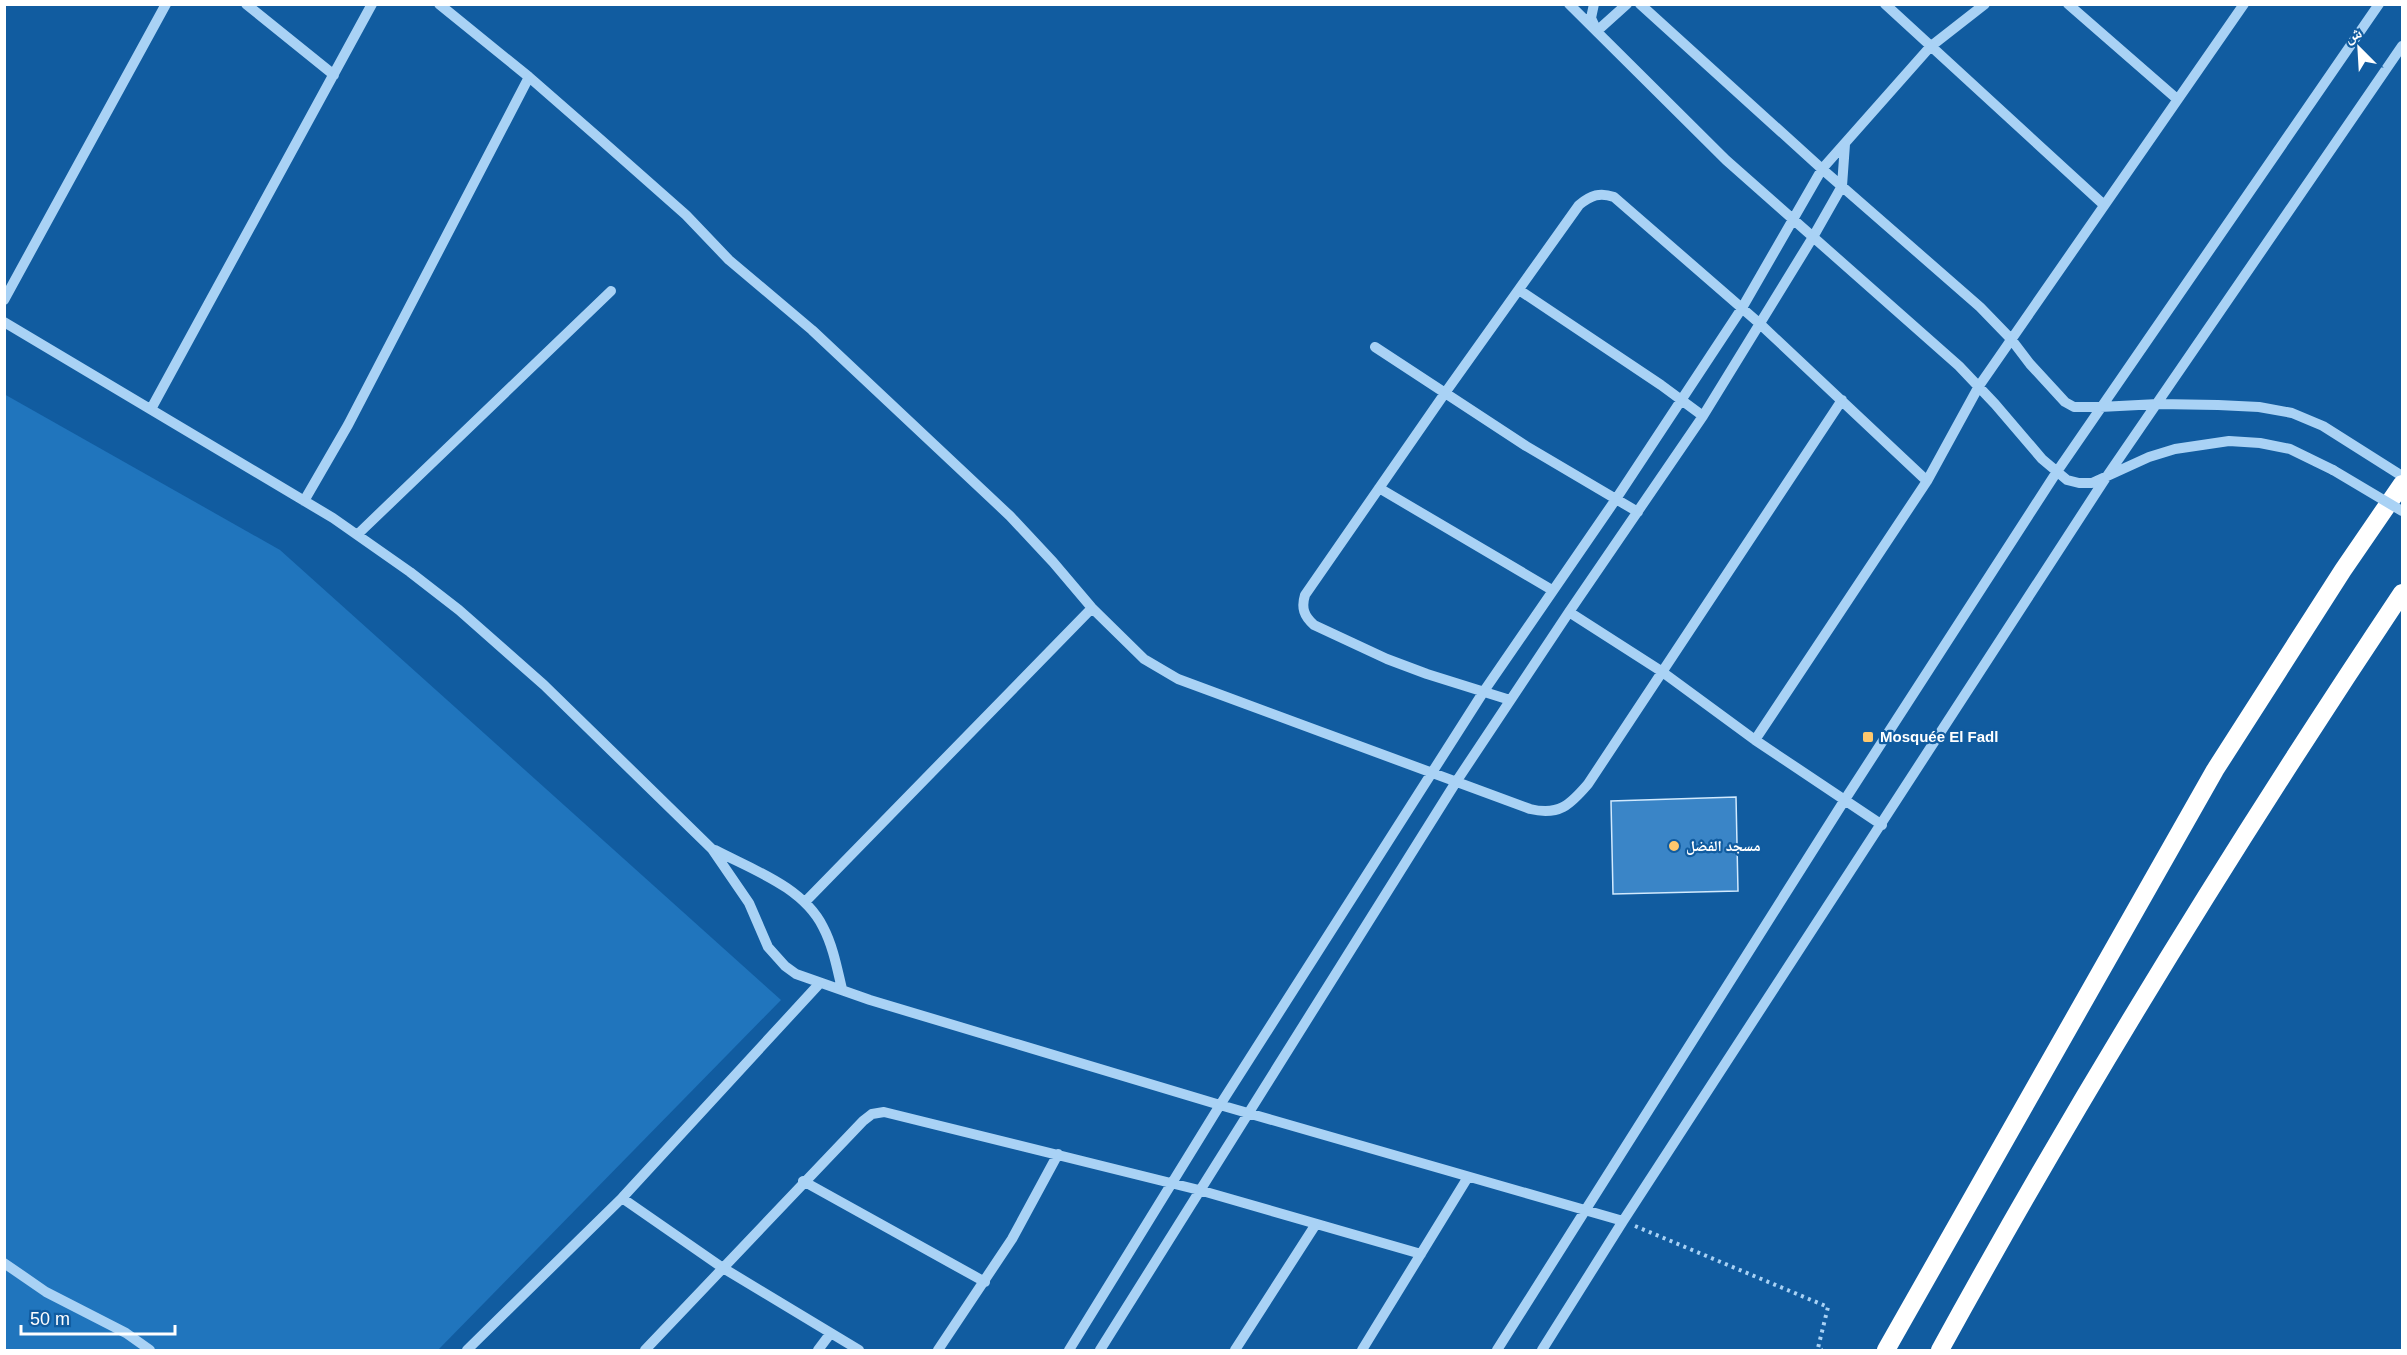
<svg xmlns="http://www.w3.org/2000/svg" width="2407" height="1355" viewBox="0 0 2407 1355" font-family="Arial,'Noto Naskh Arabic',sans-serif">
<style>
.green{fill:#2075bd}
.building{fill:#3a85c7;stroke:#d2eafe;stroke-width:1.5}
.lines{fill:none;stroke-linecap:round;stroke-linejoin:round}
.path{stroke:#a9d2f5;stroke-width:4;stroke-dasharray:3 4.5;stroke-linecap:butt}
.minor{stroke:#a9d2f5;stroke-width:10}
.highway{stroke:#fff;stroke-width:18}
.minor-bridge{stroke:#a9d2f5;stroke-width:10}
.poi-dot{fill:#ffc86d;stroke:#115ca0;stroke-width:2}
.labels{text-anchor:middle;stroke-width:4.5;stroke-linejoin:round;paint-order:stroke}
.poi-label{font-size:15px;font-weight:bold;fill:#fff;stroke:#115ca0;text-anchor:start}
</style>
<rect width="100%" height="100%" fill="#115ca0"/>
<path class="green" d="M 4,394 L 280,550 L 781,1000 L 438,1350 L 5,1350 Z"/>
<path class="building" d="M 1736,797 L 1738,891 L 1613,894 L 1611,801 Z"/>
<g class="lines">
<path class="path" d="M 1635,1226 L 1828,1307 L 1818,1348 L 1822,1350"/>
<path class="minor" d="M 246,4 L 334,75
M 439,4 L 529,77 L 600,139 L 686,215 L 729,260 L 812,330 L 1010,516 L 1053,562 L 1092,608 L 1144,659 L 1178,679 L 1530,809 C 1559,816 1570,805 1588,784 L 1842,400
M 1569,4 L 1726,160 L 1959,366 L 1995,404 L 2042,459 L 2067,480 L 2079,483 L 2092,483 L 2149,457 L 2175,449 L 2229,441 L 2260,443 L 2290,449 L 2333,470
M 1594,4 L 1591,18 L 1597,31 L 1627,4
M 1640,4 L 1822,169 L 1980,307 L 2011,339 L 2030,364 L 2065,402 L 2074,407 L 2100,407 L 2158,404 L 2218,405 L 2259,407 L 2292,413 L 2323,426 L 2402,476
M 1885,4 L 2104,205
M 2068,4 L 2177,99
M 1519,290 L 1661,385 L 1703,416
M 4,300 L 166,4
M 4,322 L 333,518 L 410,572 L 459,610 L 544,685 L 712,849 L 749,903 L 768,947 L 785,966 L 796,974 L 870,1000 L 1220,1105 L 1623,1221
M 1375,347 L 1526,446 L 1638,512
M 151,409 L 372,4
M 1379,488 L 1552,590
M 304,501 L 348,425 L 529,77
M 358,534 L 611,291
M 1569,612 L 1661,671 L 1755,740 L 1882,825
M 1510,700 L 1427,674 L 1387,659 L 1314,625 C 1304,616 1301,608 1305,595 L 1445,393 L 1579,205 C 1591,195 1600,192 1614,197 L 1759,323 L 1927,481
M 1755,740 L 1927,481 L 1979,386 L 2244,4
M 715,850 C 753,870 803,887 823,927 C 833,946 837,968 842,989
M 805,902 L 1092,608
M 803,1181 L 985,1282
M 622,1198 L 723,1268 L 859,1350
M 4,1263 L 46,1292 L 126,1333 L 150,1350
M 467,1350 L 622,1198 L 820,983
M 645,1350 L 863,1121 L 872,1114 L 884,1112 L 1199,1190 L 1421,1254
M 818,1350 L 830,1334
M 938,1350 L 1012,1239 L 1058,1154
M 1069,1350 L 1220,1105 L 1484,691 L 1616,499 L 1742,308 L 1822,169 L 1930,47 L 1985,4
M 1100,1350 L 1456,782 L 1569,612 L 1703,416 L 1813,237 L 1842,186 L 1845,144
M 1235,1350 L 1316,1224
M 1362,1350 L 1468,1177
M 1497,1350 L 1844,801 L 2056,473 L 2379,4
M 1542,1350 L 1623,1221 L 2105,479 L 2402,46"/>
<path class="highway" d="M 1886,1350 L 2215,770 L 2343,570 L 2402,484
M 1940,1350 C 2082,1091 2238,839 2402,593"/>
<path class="minor-bridge" d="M 2333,470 L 2402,511"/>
</g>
<g class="poi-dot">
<rect x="1862" y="731" width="12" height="12" rx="3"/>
<circle cx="1674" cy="846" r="6"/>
</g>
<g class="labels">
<g class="poi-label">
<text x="1880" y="742">Mosquée El Fadl</text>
<text x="1686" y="851">مسجد الفضل</text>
</g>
</g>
<rect width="2407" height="1355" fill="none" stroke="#ffffff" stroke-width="12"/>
<g transform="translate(2359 48) rotate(336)" stroke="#115ca0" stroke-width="4.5" paint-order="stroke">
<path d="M0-4.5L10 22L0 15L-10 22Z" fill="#ffffff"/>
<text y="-9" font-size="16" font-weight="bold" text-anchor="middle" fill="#ffffff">ش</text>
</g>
<path d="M21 1325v9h154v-9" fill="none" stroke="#ffffff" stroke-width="3"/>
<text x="30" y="1325" font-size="18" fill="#ffffff" stroke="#115ca0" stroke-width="4.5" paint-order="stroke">50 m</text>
</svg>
